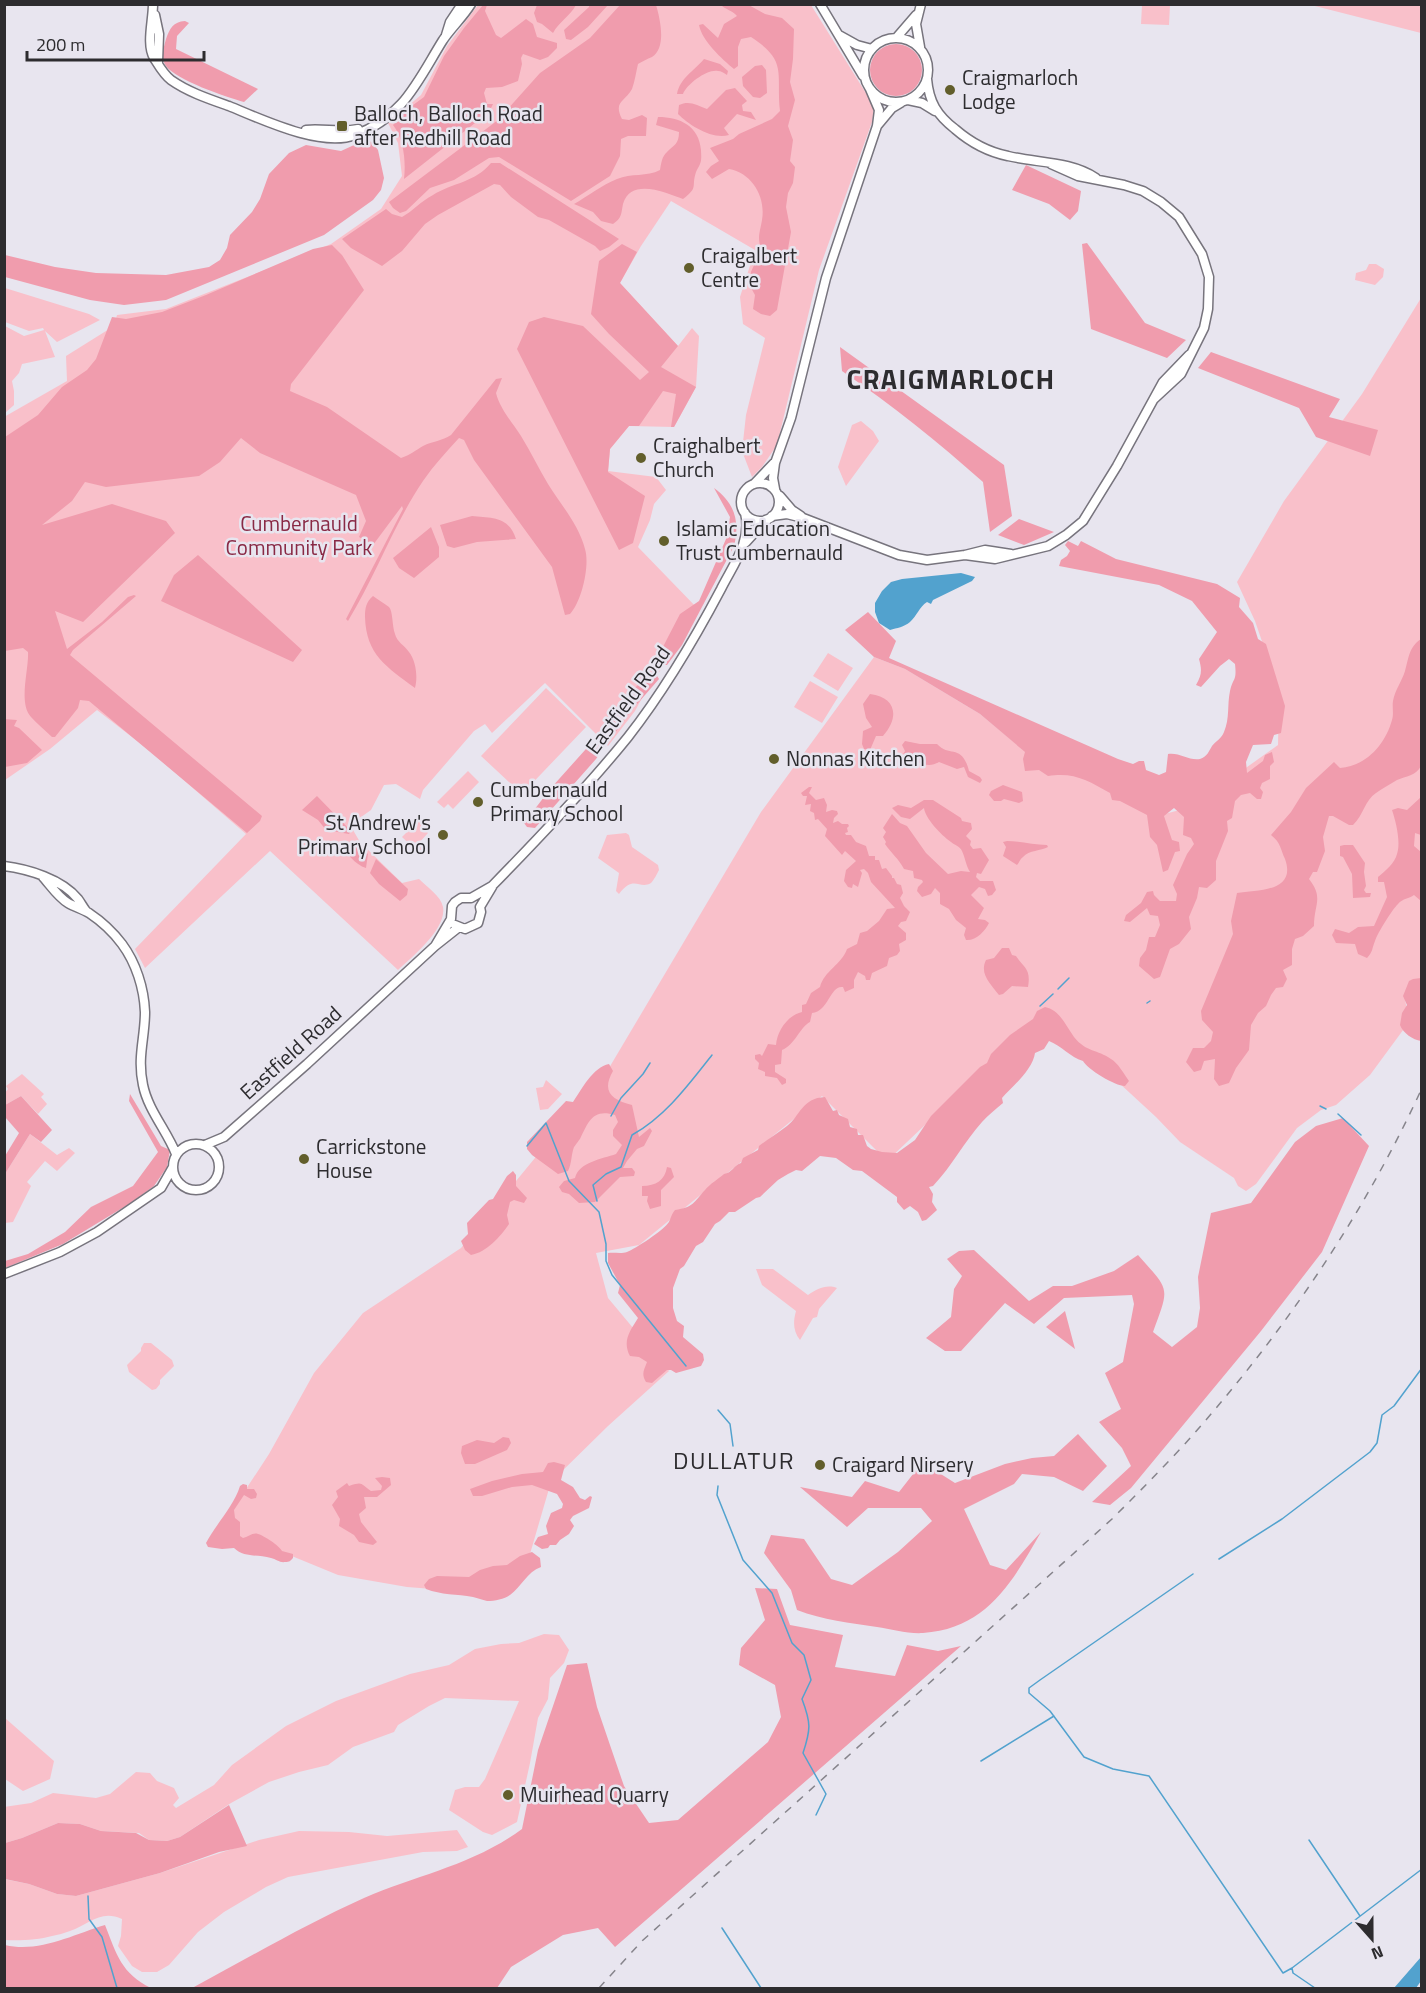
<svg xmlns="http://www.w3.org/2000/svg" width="1426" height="1993" viewBox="0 0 1426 1993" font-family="'Titillium Web',sans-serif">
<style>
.green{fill:#f9c0ca}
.forest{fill:#f09cad}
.water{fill:#52a2ce}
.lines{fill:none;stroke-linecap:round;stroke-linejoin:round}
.stream{stroke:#52a2ce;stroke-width:1.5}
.minor-casing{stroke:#77747d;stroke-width:11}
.minor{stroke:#fff;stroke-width:8}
.rail{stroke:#86848b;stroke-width:1.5;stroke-dasharray:8 8;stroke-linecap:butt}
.poi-dot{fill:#625e2b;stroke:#e8e5ef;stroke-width:2}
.labels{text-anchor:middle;stroke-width:5;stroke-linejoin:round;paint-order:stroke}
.poi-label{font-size:21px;fill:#2d2c2f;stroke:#e8e5ef;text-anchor:start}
.park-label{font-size:21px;fill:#892945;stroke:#e8e5ef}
.street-label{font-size:21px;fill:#2d2c2f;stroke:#e8e5ef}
.quarter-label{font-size:24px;letter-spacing:1.5px;fill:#2d2c2f;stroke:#e8e5ef}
.district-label{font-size:27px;font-weight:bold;letter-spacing:1.5px;fill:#2d2c2f;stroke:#e8e5ef}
</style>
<rect width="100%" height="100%" fill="#e8e5ef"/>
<path class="green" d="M 478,5 L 811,5 L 874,106 L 872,122 L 819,270 L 777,445 L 762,467 L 752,477 L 742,451 L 746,415 L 765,338 L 743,324 L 740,297 L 755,250 L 671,201 L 641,246 L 620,283 L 678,346 L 692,328 L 699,336 L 696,387 L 674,427 L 629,426 L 610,449 L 608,471 L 656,477 L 666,490 L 654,504 L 650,520 L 638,547 L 699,610 L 668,660 L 648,687 L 635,711 L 608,746 L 545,683 L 492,733 L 485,724 L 474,731 L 423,790 L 420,799 L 396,784 L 384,785 L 371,810 L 354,822 L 353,830 L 360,842 L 402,883 L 419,879 C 427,887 441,896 443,907 C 447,929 412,957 398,970 L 270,851 L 145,968 L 135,949 L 246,834 L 150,751 L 97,710 L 50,749 L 5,780 L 4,417 L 67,381 L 66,356 L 114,326 L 117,315 L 166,309 L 331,244 L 381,209 L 402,176 L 398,143 L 388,123 L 421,95 L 447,46 Z
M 1142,5 L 1170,5 L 1169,25 L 1141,24 Z
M 1311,5 L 1421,5 L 1421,33 Z
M 1369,264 L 1376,264 L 1384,269 L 1383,277 L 1375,285 L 1355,280 L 1356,273 L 1366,270 Z
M 5,288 L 89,314 L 100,320 L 57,342 L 45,331 L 55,357 L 22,364 L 19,373 L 12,381 L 14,391 L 14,405 L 5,413 L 5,326 L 24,336 L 44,330 L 43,328 L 29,331 L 5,322 Z
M 1421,298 L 1421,985 L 1405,999 L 1409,1022 L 1370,1075 L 1336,1105 L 1321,1110 L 1297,1128 L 1256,1184 L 1246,1191 L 1238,1186 L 1234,1178 L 1180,1142 L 1156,1117 L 1043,1013 L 887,1161 L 822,1096 L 639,1245 L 596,1253 L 608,1298 L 669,1371 L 608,1426 L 551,1482 L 525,1571 L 496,1594 L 407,1587 L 338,1575 L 282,1552 L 216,1535 L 269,1454 L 314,1373 L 363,1313 L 461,1248 L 609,1068 L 761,812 L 874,657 L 905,669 L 980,714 L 1026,752 L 1089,778 L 1157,816 L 1191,807 L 1278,745 L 1279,691 L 1255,621 L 1237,582 L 1284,501 L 1362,394 Z
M 861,421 L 873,431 L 879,441 L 846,486 L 838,467 L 852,425 Z
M 828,653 L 853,668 L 838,691 L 813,676 Z
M 810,681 L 838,697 L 822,723 L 794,707 Z
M 546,688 L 586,727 L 522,794 L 481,756 Z
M 468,771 L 479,782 L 453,809 L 448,804 L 444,808 L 437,802 Z
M 421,818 L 427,824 L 424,828 L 428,833 L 418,844 L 423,849 L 419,853 L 402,837 Z
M 626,833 L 629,835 L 632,847 L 658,865 L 659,870 C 657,874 654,880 651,883 C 639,890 634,874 619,894 L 616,891 L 619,873 L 598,858 L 607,835 Z
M 22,1074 L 44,1094 L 41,1097 L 47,1104 L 38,1114 L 21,1096 L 5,1105 L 4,1094 L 8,1089 L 6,1086 Z
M 546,1080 L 562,1094 L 548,1109 L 540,1110 L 536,1088 L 543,1087 Z
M 30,1134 L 57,1155 L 69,1148 L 75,1153 L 57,1171 L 45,1161 L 27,1182 L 31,1186 L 13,1222 L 5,1223 L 5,1174 Z
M 756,1269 L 773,1269 L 808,1295 C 817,1289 826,1284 837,1288 L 819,1309 L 817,1317 L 813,1318 L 800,1340 C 793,1331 793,1322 796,1311 L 762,1285 Z
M 144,1343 L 151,1343 L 172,1360 L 174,1366 L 160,1380 L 160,1384 L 156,1389 L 152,1390 L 129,1372 L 127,1365 L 141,1351 L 141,1348 Z
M 544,1634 L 559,1635 L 569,1650 L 564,1663 L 550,1678 L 548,1699 L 538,1718 L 530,1763 L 517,1822 L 492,1835 L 483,1832 L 449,1810 L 455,1790 L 465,1787 L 479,1787 L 485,1779 L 519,1701 L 445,1698 L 429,1706 L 398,1725 L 394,1732 L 353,1747 L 328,1765 L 299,1772 L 269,1782 L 231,1803 L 180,1837 L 167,1841 L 149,1840 L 139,1833 L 101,1831 L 80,1824 L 58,1823 L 22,1838 L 5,1843 L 4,1807 L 31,1803 L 53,1793 L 96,1798 L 110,1794 L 136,1772 L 150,1773 L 157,1781 L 174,1788 L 179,1798 L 173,1805 L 176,1808 L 214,1785 L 232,1765 L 286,1726 L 336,1701 L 410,1674 L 449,1665 L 475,1649 L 501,1644 L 519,1643 Z
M 5,1718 L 54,1761 L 50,1779 L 23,1791 L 5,1779 Z
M 457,1830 L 468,1847 L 457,1851 L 423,1852 L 288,1877 L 266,1887 L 224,1912 L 198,1932 L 169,1965 L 157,1972 L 142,1972 L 132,1966 L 118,1946 L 121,1936 L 122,1919 C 101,1909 89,1924 70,1931 C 64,1933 58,1935 52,1936 C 38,1940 19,1941 5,1940 L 4,1879 L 29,1884 L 57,1894 L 76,1896 L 160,1873 L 259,1840 L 299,1831 L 349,1832 L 387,1836 Z"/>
<path class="forest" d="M 747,4 L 765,14 L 782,18 L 794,29 L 793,59 L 790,82 L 795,100 L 788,126 L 793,140 L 790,161 L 795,167 L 793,183 L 788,193 L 786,207 L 791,232 L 777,310 L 770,316 L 761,314 L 753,309 L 755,295 L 750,286 L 751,272 L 761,249 C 757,237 760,232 762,220 C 766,197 752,173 729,169 L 712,179 L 706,172 L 711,166 L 719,161 L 710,148 L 733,139 L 739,134 L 772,119 L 780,111 C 776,72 788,61 751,37 L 741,39 L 738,47 L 738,66 L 734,69 C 722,59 702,41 699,25 L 703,24 L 718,38 L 724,24 L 737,16 C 732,10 726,10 721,5 Z
M 483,5 L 487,5 L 485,11 L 496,35 L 501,38 L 526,19 L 533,24 L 537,37 L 557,43 L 557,48 L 548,57 L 540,60 L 523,54 L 521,58 L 522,64 L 518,81 L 502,87 L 486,88 L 484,93 L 487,104 L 493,104 L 489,112 L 404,179 C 406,162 404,139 393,125 L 409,108 L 424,97 L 444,56 L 464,28 Z
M 537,5 L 537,4 L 576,5 C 570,16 559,22 553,33 L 542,24 L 537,22 L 534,13 Z
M 589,5 L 608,5 L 588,27 L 571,40 L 566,39 L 564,30 L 589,7 Z
M 620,5 L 656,5 C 660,18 667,48 652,57 C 647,59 643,61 638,64 C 636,72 635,81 632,89 C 625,102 613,101 622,119 L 629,120 L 642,115 L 647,118 L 646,136 L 628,136 L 621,139 L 620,156 L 610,176 L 571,201 L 499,157 L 489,158 L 454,180 L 430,188 L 406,211 L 400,213 L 393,208 L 389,202 L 498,120 L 540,73 L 590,38 Z
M 185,21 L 189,23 L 177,36 L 176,49 L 258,89 L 244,102 C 226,97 176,80 166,66 C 160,58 164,47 166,39 C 170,28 173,22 185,21 Z
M870 70a26 26 0 1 1 52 0a26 26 0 1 1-52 0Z
M 704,59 L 720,64 L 728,71 L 727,75 C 724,73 721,71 718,71 C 707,69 687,84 683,94 L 677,94 C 680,78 694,71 704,59 Z
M 762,65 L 766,70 L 767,93 L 760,98 L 753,97 L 743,86 L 742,77 L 755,66 Z
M 735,88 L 747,101 L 742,105 L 743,111 L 751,112 L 756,120 L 737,114 L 724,128 L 729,135 C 712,140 689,125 678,114 L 679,105 C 689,100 697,105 707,109 L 726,90 Z
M 658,117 C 680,117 699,126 701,150 C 701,154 702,159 700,164 C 699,167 697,169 696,172 C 691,187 699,187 683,199 C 666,193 631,177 623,204 C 621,214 622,218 613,224 L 601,221 L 593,212 L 574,204 C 588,196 602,185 617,179 C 631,173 647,177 660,170 C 661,164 662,156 667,152 C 674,145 679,144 679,132 L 656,125 Z
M 365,140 L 372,142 L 378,150 L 384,178 L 381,190 L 373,200 L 324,235 L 166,300 L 124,305 L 90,300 L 5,277 L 5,255 L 55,267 L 96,273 L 166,275 L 209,267 L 220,260 L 227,248 L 230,235 L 252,212 L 260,199 L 269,174 L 289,153 L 306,145 L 341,151 Z
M 491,163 L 500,163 L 619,239 L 609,247 L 600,251 L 595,246 L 549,220 L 538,217 L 511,197 L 500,185 L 494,184 L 438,215 L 425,224 L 402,251 L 382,266 L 351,248 L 342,239 L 386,209 L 392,214 L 402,217 C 413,211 421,201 433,195 C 452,183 476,182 491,163 Z
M 1026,165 L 1081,191 L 1078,211 L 1070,220 L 1049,204 L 1012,190 Z
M 1087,243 L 1145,323 L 1186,340 L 1167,358 L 1091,329 L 1082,244 Z
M 622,244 L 637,252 L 620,283 L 678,346 L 661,367 L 696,387 L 674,427 L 671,427 L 676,394 L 663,391 L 639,426 L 629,426 L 610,449 L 608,472 L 645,496 L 633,543 L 619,550 L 517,349 L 529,322 L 544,317 L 583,326 L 640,380 L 649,372 L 609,334 L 591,314 L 599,261 Z
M 332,245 L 342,255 L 364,290 L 291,384 L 290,391 L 327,407 L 401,458 C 410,455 416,450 423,446 C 433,441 442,441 451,435 L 496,379 L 502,378 L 496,393 C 500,409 512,422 521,436 C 531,452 539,469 548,484 C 561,505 579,525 585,549 C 590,565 582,601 570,614 L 565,615 L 552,567 L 474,460 L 464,440 L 459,438 C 447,451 434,465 423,481 C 394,524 376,575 348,621 L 346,619 L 403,509 L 402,506 L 373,545 L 359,537 L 366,521 L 356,495 L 260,453 L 241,438 L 220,462 L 199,476 L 106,487 L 85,482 L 72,501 L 42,525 L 112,504 L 166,521 L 175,533 L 83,622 L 55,611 L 67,649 L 102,622 L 128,597 L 134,595 L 136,596 L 73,650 L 70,655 L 262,816 L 260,821 L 247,833 L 89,701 L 80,700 L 78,708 L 55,737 L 52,737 C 45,730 37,724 31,717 C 18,703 29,670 28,652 L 23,648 L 5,651 L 5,437 L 38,415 L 62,387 L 87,370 L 96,359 L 112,317 L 126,319 L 162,312 L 206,295 L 313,249 Z
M 840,347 L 1004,465 L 1012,516 L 990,532 L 983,482 C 938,442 892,405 842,371 Z
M 1211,352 L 1340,399 L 1329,417 L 1378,430 L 1370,456 L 1316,437 L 1299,408 L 1198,368 Z
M 714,488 C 735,503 740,522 734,546 L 682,645 L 667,665 L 662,665 L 664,653 L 663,647 L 667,639 L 680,614 L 699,601 L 726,539 L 730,517 Z
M 472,516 C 491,518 509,516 516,539 L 477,542 L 454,548 L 447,546 L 440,525 Z
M 1019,519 L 1054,532 L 1024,545 L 998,535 Z
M 431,527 L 439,547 L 439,557 L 414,578 L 399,568 L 393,558 Z
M 1068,541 L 1078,546 L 1081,541 L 1116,559 L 1217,584 L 1240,598 L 1239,607 L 1253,623 L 1258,639 L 1266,644 L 1285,706 L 1281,733 L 1274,735 L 1271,744 L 1253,745 L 1246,762 L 1247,773 L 1263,761 L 1265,755 L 1272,752 L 1274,762 L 1270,766 L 1270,779 L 1262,783 L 1260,788 L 1263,792 L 1261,799 L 1257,799 L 1250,793 L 1241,795 L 1235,801 L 1232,818 L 1227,821 L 1228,831 L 1216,861 L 1216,880 L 1207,888 L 1199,887 L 1197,898 L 1189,917 L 1191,929 L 1179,944 L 1170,949 L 1160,977 L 1154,979 L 1139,966 L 1140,958 L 1146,950 L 1149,937 L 1155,937 L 1160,925 L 1158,916 L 1150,915 L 1147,908 L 1130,922 L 1124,921 L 1126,915 L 1141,903 L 1147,892 L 1153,891 L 1154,895 L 1160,901 L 1176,901 L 1177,894 L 1173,885 L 1187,854 L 1194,844 L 1191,838 L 1183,835 L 1184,817 L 1174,808 L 1164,816 L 1172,840 L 1179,842 L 1180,851 L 1175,852 L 1168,870 L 1163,872 L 1157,845 L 1150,837 L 1147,815 L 1120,801 L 1112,800 L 1110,793 C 1087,780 1074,772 1048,776 L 1039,770 L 1025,771 L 1023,759 L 1025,752 L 980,714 L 905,669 L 874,657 L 845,630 L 868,612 L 896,641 L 889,658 L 1118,759 L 1133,764 L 1139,761 L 1144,761 L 1146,770 L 1159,775 L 1166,772 L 1168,754 C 1179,752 1189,761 1200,759 C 1207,757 1209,751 1212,746 C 1216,741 1222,738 1224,732 C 1230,718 1227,705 1230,691 C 1233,677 1237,682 1235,664 L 1229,659 L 1220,666 L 1201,687 L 1196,685 C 1202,675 1202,670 1199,659 L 1217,632 L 1192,601 L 1159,585 L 1059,566 L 1061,560 L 1067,556 L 1070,551 L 1065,545 Z
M 198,555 L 302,650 L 293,662 L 161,601 L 174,575 Z
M 373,596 C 378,600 384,603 389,607 C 393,611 392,626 395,634 C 397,642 404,645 409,652 C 416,661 418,677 415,688 C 387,667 366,655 365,617 C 365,608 366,602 373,596 Z
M 1421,639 L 1421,766 C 1416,776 1406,776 1397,780 C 1390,784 1382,789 1376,793 C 1365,800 1363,816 1353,825 L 1349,825 L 1333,816 L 1329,816 L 1323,837 L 1325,851 L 1317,872 L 1313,872 L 1309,879 C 1324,898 1314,904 1314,926 L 1303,936 L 1295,939 L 1292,949 L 1292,965 L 1283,970 L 1287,979 L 1283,987 L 1276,988 L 1271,995 L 1266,1006 L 1258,1013 L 1251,1025 L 1249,1050 L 1236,1068 L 1229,1083 L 1219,1086 L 1214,1079 L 1215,1059 L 1204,1061 L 1201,1070 L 1194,1072 L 1186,1062 L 1193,1048 L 1204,1048 L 1211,1041 L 1213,1032 L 1202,1020 L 1201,1011 L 1233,934 L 1231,921 L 1237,893 C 1257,890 1297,892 1285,859 C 1280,848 1281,843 1271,835 L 1291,812 L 1306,788 L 1334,762 L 1340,768 C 1366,766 1385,745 1392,720 C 1394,714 1392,707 1393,701 C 1395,690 1402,681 1405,671 C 1409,657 1409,647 1421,639 Z
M 654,671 L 659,679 L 631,711 L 596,759 L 535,828 L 527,827 L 524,823 L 551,788 L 594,740 L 629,693 Z
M 870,694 C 896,697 900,717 883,736 L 876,736 L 870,750 L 864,749 L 862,744 L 863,731 L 872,727 L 866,718 L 863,704 Z
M 4,719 L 17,720 L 14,726 L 19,728 L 42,750 L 27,763 L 5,767 Z
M 905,741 L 920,744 L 937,744 C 950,758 962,743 969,771 L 980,777 L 982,780 L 980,783 L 968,777 L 964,767 L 957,769 L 939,762 C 926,770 917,759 905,760 L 902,756 L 905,751 L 902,745 Z
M 1003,785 L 1022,792 L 1023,801 L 1019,803 L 1004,799 L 1001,801 L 994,801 L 989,795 L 991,791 Z
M 809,787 L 812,787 L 809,793 L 816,800 L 824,798 L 827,805 L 826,812 L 832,810 L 837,811 L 838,814 L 834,818 L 833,823 L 838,821 L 842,824 L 848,824 L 849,826 L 847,828 L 848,832 L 845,833 L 846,835 L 851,835 L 856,842 L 866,846 L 869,856 L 875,856 L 875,860 L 879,860 L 882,869 L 886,868 L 892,876 L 892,878 L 894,878 L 897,884 L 901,885 L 903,893 L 900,898 L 904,906 L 910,912 L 906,921 L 901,922 L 898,926 L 906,933 L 906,940 L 899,944 L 900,951 L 897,955 L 889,958 L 887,966 L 872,973 L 870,980 L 866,980 L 865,976 L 858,972 L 854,980 L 854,988 L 845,992 L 843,987 C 830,985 829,1011 812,1013 L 810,1022 C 800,1027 795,1045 782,1050 L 781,1064 L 775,1065 L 775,1072 L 786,1079 L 786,1083 L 782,1085 L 777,1078 L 765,1076 L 765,1072 L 758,1069 L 759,1063 L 755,1059 L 755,1055 L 760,1054 L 762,1056 L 768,1044 L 776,1045 C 777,1031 788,1015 802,1012 L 802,1005 L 806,1004 L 811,993 L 820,987 C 824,971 842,964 847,949 L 857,944 L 860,933 L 867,931 L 879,921 L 887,909 L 895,908 L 871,882 L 868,873 L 864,869 L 860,870 L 862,873 L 858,887 L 853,884 L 852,888 L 848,887 L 844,881 L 846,870 L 856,861 L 845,851 L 842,855 L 825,836 L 827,829 L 818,819 L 815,820 L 814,813 L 810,811 L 811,804 L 805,805 L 807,796 L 803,796 L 801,793 Z
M 317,796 L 351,831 L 349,834 L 326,830 L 318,820 L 302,810 Z
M 1421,797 L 1421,835 L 1415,833 L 1414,846 L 1421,852 L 1421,901 L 1414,895 C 1409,899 1403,898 1398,904 C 1392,910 1378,932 1375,941 C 1372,948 1373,952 1367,958 L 1358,954 L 1355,944 L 1336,943 L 1332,935 L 1335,929 L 1349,933 L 1358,927 L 1374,926 L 1387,897 L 1384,882 L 1378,882 L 1378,877 C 1385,871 1395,863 1397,854 C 1401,842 1396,822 1392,810 L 1398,808 L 1407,810 Z
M 924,800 L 933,800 L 961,818 L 962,821 L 971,823 L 972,829 L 966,836 L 971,841 L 970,845 L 973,849 L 981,848 L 989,860 L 981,874 L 977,873 L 976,877 L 980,881 L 993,881 L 996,890 L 992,895 L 988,896 L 985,889 L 979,887 L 971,895 L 984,908 L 978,919 L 985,920 L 989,923 C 985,931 976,941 966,940 L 964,935 L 966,928 L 956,920 L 949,909 L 940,904 L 940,893 L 935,888 L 931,894 L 922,897 L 917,891 L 918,887 L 923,882 L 922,880 L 914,878 L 913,871 L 904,869 C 899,859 891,853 885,844 L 886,842 L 883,837 L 886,832 L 883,828 L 892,814 L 900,823 L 907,826 L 926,853 L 948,874 L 961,871 L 970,872 C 966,866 965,857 962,851 C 960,846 954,845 951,842 C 941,835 925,818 924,808 L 910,819 L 901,817 L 892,808 L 898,805 L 911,808 Z
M 354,841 L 368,854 L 366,868 C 355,865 346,852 339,843 Z
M 1007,841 C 1021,841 1034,845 1047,845 L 1048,847 C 1041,851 1029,850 1023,857 C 1020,859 1019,863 1017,865 L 1003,856 L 1006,847 L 1003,842 Z
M 1344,845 L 1353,845 L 1365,863 L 1364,872 L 1366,886 L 1364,890 L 1366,893 L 1371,893 L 1370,897 L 1353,898 L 1352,874 L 1343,857 L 1340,856 L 1340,846 Z
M 376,859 L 408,889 L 407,895 L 400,901 L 379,884 L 370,873 Z
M 1002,948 L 1009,948 L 1012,955 L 1016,956 C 1025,969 1031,969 1028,987 L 1012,986 L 1003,994 L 999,995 C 991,984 979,974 986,960 L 994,958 Z
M 1421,978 L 1422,978 L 1421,1041 C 1413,1040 1403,1033 1400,1025 L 1402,1013 L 1407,1005 L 1403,996 L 1409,981 L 1413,979 Z
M 1045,1007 C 1060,1010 1066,1026 1074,1037 C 1087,1053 1097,1049 1111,1059 C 1118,1063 1124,1074 1129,1081 L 1125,1086 C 1115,1086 1087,1069 1083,1061 C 1070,1057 1062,1046 1049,1041 L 1044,1049 L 1035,1053 C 1033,1069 1013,1086 1002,1098 L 1003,1103 C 996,1109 988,1115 982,1122 C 964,1142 952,1166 933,1186 L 929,1187 L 933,1194 L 932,1202 L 937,1210 L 926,1220 L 922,1221 L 918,1212 L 910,1206 L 904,1210 L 897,1202 L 897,1197 L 862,1171 L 853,1170 L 836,1158 L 820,1156 L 802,1171 L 796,1170 L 788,1174 L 778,1180 L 760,1197 L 756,1198 L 735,1212 L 729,1212 L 720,1221 L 715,1224 L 703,1242 L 696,1246 L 684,1266 L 680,1269 L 673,1288 L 673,1308 L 677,1321 L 684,1326 L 683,1337 L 703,1354 L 704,1360 L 701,1366 L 676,1373 L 671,1370 L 667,1370 L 652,1383 L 646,1382 C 641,1374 644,1370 647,1362 L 639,1357 L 630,1356 C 622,1341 630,1331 638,1318 L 618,1293 L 620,1285 L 608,1263 L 608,1253 C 614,1252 621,1254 627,1252 C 635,1249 664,1230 669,1222 C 671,1218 671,1215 675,1210 C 694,1207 693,1203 705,1190 C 710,1184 718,1179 724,1174 C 732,1173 734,1165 741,1163 L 743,1158 L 758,1150 L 759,1146 C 768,1139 778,1133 787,1126 C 800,1116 802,1098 825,1097 L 833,1111 L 837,1110 L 839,1115 L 848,1119 L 850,1127 L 857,1129 L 858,1135 L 863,1135 L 867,1146 L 871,1149 L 882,1152 L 897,1153 L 915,1140 L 931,1116 L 980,1067 L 987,1063 L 991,1054 L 1010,1035 L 1033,1019 L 1037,1011 Z
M 609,1064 L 613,1071 C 601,1092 612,1100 632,1105 L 639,1137 L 650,1128 L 652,1131 L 644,1146 L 637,1149 L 627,1161 L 623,1168 L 632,1168 L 635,1172 L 634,1176 L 620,1177 L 595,1202 L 579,1203 L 569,1194 L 562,1192 L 559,1187 L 564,1181 L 575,1178 C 579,1162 602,1159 616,1154 L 622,1145 L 613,1136 L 613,1130 L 618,1122 L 615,1115 C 592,1108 588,1123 580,1139 C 579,1140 575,1146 574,1147 C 571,1155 572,1163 568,1171 L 558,1174 L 532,1155 L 527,1149 L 527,1142 L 566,1101 L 573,1102 C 582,1089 593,1067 609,1064 Z
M 130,1094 L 161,1146 L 170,1150 L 167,1167 L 154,1186 L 129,1204 L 63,1244 L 5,1268 L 5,1261 L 28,1254 L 65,1232 L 91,1207 L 133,1186 L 158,1152 L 129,1101 Z
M 21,1096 L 52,1130 L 41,1142 L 30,1134 L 5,1174 L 5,1156 L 19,1133 L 5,1117 L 5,1105 Z
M 1343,1118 L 1369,1146 L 1322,1252 L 1261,1331 L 1131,1488 L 1110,1505 L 1092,1502 L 1131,1466 L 1122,1448 L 1099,1422 L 1121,1409 L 1105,1373 L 1123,1362 L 1134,1304 L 1132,1295 L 1064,1298 L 1034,1324 L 1005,1303 L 961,1351 L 945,1351 L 926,1338 L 951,1317 L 954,1289 L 962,1276 L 947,1259 L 959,1251 L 974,1250 L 1029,1301 L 1053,1286 L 1072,1286 L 1114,1271 L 1138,1255 C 1170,1291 1170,1286 1153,1332 L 1172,1347 L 1197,1327 L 1200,1308 L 1198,1277 L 1211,1213 L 1251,1203 L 1295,1142 L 1316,1126 Z
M 667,1167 L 671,1168 L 674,1177 L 661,1190 L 661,1206 L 650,1209 L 647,1201 L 648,1196 L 642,1196 L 642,1186 C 656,1186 665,1180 667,1167 Z
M 513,1171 L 516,1175 L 516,1186 L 527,1198 L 524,1203 L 514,1200 L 510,1202 L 507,1215 L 509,1224 C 500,1237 487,1252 471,1255 L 465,1250 L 461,1241 L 468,1234 L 467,1223 L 489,1200 L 493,1199 L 507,1176 Z
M 1065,1311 L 1075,1349 L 1046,1327 Z
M 1078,1434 L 1107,1466 L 1083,1491 L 1054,1477 L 1022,1474 L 1014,1484 L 964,1509 L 990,1565 L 1006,1570 L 1041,1532 C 1013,1581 987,1629 923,1633 C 908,1634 891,1629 877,1627 C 850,1623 823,1620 797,1610 L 791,1590 L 764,1553 L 771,1535 L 804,1539 L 831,1579 L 852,1585 L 898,1552 L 932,1521 L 921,1508 L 868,1508 L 847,1527 L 800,1487 L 852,1497 L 865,1481 L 899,1492 L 917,1469 L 936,1471 L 955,1483 L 1005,1464 L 1032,1458 L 1054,1456 Z
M 503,1437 L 509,1438 L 511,1443 L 507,1450 L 475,1464 L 465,1464 L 461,1453 L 462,1446 L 477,1440 L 494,1443 Z
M 554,1462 L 565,1465 L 561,1480 L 573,1487 L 580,1498 L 585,1500 L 590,1496 L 592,1497 L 589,1508 L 573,1516 L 570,1520 L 574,1526 L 569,1534 L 560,1540 L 556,1545 L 550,1545 L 548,1548 L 542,1549 L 534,1544 L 538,1537 L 548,1534 L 546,1526 L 551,1513 L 562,1508 L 563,1504 L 557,1494 L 532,1485 L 512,1487 L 482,1496 L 473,1496 L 470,1489 L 492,1481 L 522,1474 L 543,1472 L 548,1463 Z
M 382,1477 L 390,1478 L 391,1485 L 377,1497 L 364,1497 L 366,1508 L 359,1514 L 361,1522 L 377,1542 L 373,1545 L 359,1542 L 354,1535 L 339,1526 L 340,1519 L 332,1505 L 338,1497 L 336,1491 L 347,1483 L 349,1486 C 364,1481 360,1484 371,1491 L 381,1490 L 382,1486 L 375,1478 Z
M 243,1484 L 247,1485 L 247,1489 L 254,1489 L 257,1494 L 256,1498 L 251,1499 L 244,1495 L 234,1510 L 235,1518 L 240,1522 L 240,1536 L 243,1538 C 248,1537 253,1532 258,1534 C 263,1535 280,1546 282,1551 L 293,1554 L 293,1558 C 290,1561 290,1562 285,1562 C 280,1563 276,1559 271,1558 C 258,1554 244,1558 234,1548 L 222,1549 L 208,1547 L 206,1543 C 216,1524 234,1506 240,1486 Z
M 532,1552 L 540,1558 L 541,1567 C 527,1572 521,1587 510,1595 C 504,1599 495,1601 487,1601 C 482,1600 478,1598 473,1597 C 457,1594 441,1595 426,1589 L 424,1585 L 429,1579 L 437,1576 L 469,1577 L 480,1570 L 493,1566 L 507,1565 L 520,1556 Z
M 755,1588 L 777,1589 L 790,1625 L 843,1635 L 835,1667 L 895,1676 L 907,1645 L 938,1651 L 961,1646 L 615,1947 L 598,1928 L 563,1935 L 511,1967 L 497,1988 L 177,1988 L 194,1987 C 250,1957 306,1924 364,1898 C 419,1874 471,1866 522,1829 L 538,1750 L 567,1665 L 587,1663 L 597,1707 L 624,1786 L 649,1823 L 678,1820 L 768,1742 L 781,1717 L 775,1685 L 739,1665 L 741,1648 L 765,1620 Z
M 229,1805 L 247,1846 L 219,1852 L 160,1873 L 76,1896 L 57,1894 L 29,1884 L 5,1879 L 5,1843 L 22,1838 L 58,1823 L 80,1824 L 101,1831 L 136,1833 L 149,1840 L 167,1841 L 180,1837 Z
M 105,1925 C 117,1955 121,1973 151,1988 L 5,1988 L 5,1945 C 39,1953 72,1935 105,1925 Z"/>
<path class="water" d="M 961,573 L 975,577 L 972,581 L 933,600 L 931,604 L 927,602 C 919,607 917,616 910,622 C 904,627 897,628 890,630 L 879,623 L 875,612 L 875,603 L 882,591 L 891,582 L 902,579 Z
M 1421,1957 L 1421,1981 L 1416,1988 L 1394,1988 Z"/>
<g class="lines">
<path class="stream" d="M 1058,989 L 1069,978
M 1147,1003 L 1150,1001
M 1040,1006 L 1053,994
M 1320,1106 L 1326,1109
M 1338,1114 L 1361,1135
M 611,1116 L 621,1098 L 643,1074 L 650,1063
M 527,1146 L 546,1123 L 569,1181 L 599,1212 L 606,1244 L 606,1261 L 612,1275 L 686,1366
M 597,1201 L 593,1185 L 606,1174 L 621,1167 L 632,1135 C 666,1116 689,1084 712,1055
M 718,1410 L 730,1424 L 733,1446
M 718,1486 L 717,1495 L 743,1560 L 772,1593 L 792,1643 L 804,1655 L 811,1680 L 802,1699 C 811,1723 811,1729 803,1753 L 826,1794 L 816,1815
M 1219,1559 L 1282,1519 L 1370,1452 L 1377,1443 L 1382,1415 L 1394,1406 L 1422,1368
M 1193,1574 L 1040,1680 L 1029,1688 L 1029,1693 L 1050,1711 L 1084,1757 L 1113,1769 L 1149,1776 L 1283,1973 L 1292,1968
M 981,1761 L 1054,1716
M 1309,1840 L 1360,1916
M 88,1896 L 89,1919 L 102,1937 L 117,1988
M 722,1928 L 761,1988
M 1315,1988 L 1293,1973 L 1292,1968 L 1422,1869"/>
<defs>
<path id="minor" d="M 153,4 C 153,21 146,44 154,58 C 159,66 164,75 171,80 C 188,92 209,99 229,106 C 261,119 321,148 355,135 C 404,117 418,80 443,40 C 451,28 463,17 471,4
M 820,4 L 863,76
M 155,15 L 159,34 L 158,62
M 446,35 L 450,22 L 462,4
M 839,35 L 857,45 L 872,49
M 897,37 L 916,15
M864 70a32 32 0 1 1 64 0a32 32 0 1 1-64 0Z
M 920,47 L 916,24 L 921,4
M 927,79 C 929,102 937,115 955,129 C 970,142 988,152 1008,156 C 1037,163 1070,161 1096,178
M 908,100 L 922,103 L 935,111
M 877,126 L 892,108 L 902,102
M 306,130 C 323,128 341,133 358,129
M 1051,164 L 1078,176 L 1124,185 L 1143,191 L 1161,202 L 1179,217 L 1202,254 L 1209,277 L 1208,309 L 1204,328 L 1181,374 L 1154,399
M741 502a19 19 0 1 1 38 0a19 19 0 1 1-38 0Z
M 754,484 L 774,463
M 775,489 L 773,478 L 775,463 L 791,418 L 826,278 L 877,126 L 879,110 L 870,89
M 780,496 L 792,510 L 801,516
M 772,516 L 787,514 L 803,518 L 899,555 L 927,560 L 965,555 L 985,550 L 1011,554
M 746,542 L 766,520
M 965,555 L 995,559 L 1048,546 L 1066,535 L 1083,521 L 1117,466 L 1163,382 L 1189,355
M 4,866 C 28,869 62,879 78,899 C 81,903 83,907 86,911
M 43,877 C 51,886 58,897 68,903 C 75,907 82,909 89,913 C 101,921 113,932 122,944 C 136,963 144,988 145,1012 C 145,1038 137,1057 143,1085 C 148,1110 167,1131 176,1154
M 455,925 L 465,929 L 478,923 L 481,912 L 480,907 L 492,887
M 435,946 L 451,919 L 452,906 L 455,902 L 461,898 L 471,898 L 492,886 C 539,838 586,789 628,737 C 664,691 694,640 721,589 C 733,565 752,541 745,513
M173 1167a23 23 0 1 1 46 0a23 23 0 1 1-46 0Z
M 205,1145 L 224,1137 L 307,1064 L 435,946 L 459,927
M 4,1274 L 60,1252 L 97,1232 L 161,1188 L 173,1167"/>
</defs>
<use href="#minor" class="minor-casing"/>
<use href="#minor" class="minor"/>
<path class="rail" d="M 599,1988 L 642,1941 L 1112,1519 C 1136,1495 1159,1472 1182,1447 C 1278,1341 1362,1219 1422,1088"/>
</g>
<g class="poi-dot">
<circle cx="950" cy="90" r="6"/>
<rect x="336" y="120" width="12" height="12" rx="3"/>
<circle cx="689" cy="268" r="6"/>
<circle cx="641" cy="458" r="6"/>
<circle cx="664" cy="541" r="6"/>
<circle cx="774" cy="759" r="6"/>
<circle cx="478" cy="802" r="6"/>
<circle cx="443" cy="835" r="6"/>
<circle cx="304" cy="1159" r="6"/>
<circle cx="820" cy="1465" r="6"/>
<circle cx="508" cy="1795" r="6"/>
</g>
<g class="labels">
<g class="poi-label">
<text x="962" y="85">Craigmarloch<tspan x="962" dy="24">Lodge</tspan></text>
<text x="354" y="121">Balloch, Balloch Road<tspan x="354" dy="24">after Redhill Road</tspan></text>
<text x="701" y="263">Craigalbert<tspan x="701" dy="24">Centre</tspan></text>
<text x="653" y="453">Craighalbert<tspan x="653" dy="24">Church</tspan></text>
<text x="676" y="536">Islamic Education<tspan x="676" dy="24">Trust Cumbernauld</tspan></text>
<text x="786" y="766">Nonnas Kitchen</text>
<text x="490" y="797">Cumbernauld<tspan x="490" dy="24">Primary School</tspan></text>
<text x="431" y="830" text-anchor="end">St Andrew's<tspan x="431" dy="24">Primary School</tspan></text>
<text x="316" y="1154">Carrickstone<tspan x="316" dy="24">House</tspan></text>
<text x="832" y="1472">Craigard Nirsery</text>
<text x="520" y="1802">Muirhead Quarry</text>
</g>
<g class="park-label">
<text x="299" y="531">Cumbernauld<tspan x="299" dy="24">Community Park</tspan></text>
</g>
<g class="street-label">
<text transform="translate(628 700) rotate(-54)" y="7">Eastfield Road</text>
<text transform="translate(291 1053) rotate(-42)" y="7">Eastfield Road</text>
</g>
<g class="quarter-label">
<text x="734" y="1469">DULLATUR</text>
</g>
<g class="district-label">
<text x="951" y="389">CRAIGMARLOCH</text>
</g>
</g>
<rect width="1426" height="1993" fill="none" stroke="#2d2c2f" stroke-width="12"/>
<g transform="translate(1372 1939) rotate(159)" stroke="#e8e5ef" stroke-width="4.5" paint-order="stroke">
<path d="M0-4.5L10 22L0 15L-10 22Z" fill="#2d2c2f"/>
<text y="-9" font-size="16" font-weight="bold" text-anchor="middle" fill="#2d2c2f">N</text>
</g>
<path d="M27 51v9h177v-9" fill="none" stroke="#2d2c2f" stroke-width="3"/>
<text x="36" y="51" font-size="18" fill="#2d2c2f" stroke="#e8e5ef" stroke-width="4.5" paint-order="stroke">200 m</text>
</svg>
